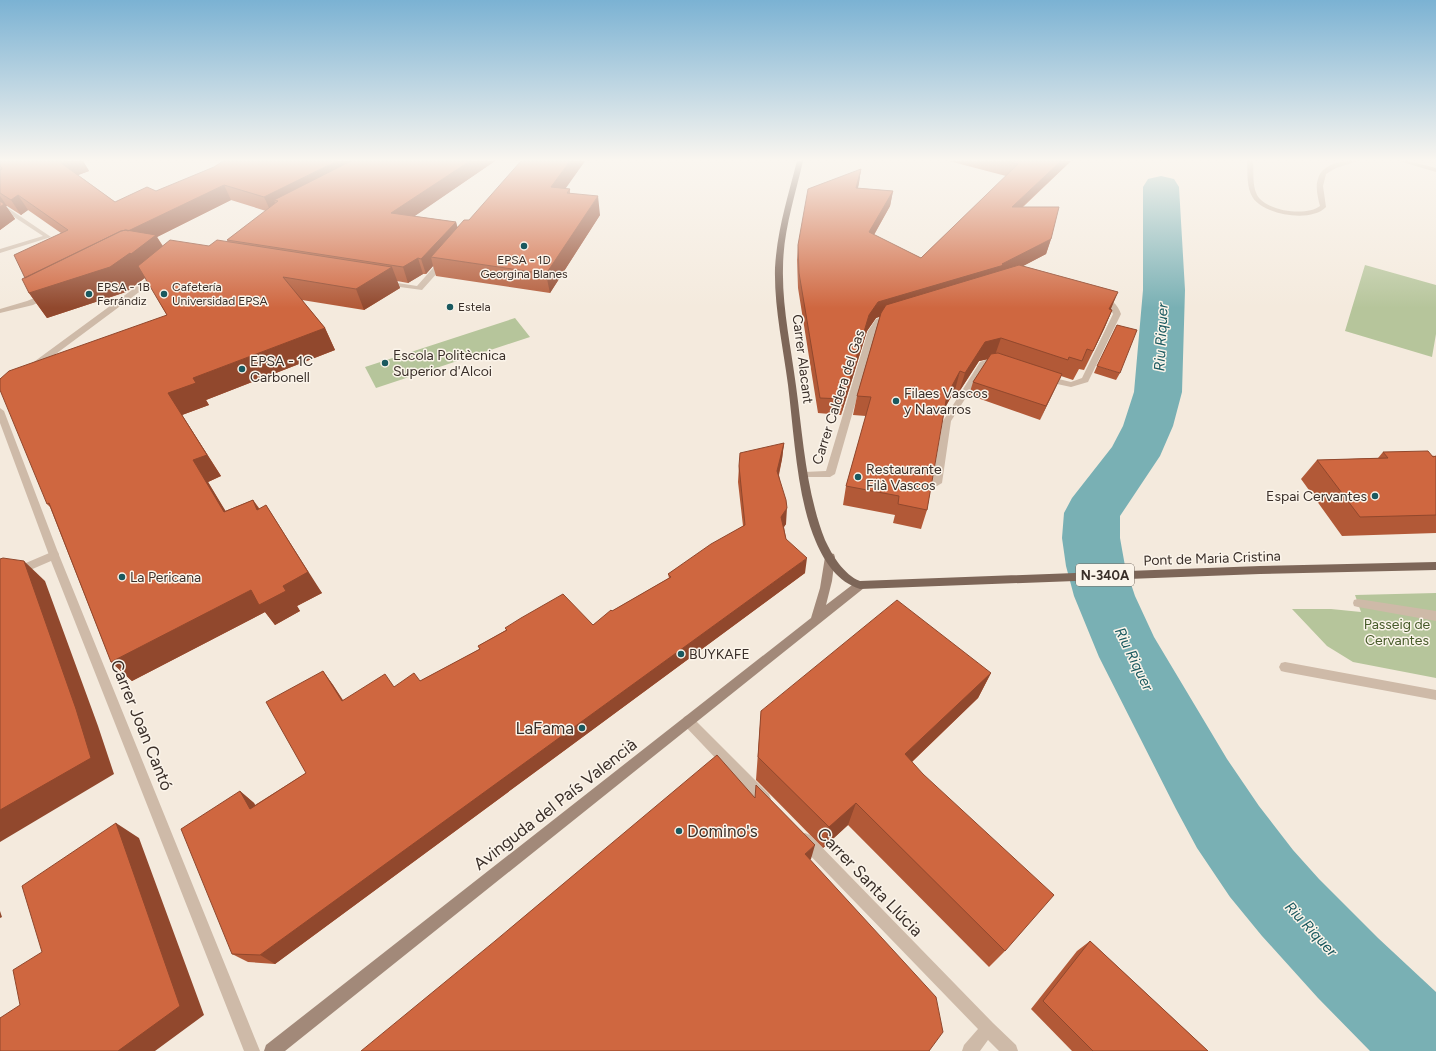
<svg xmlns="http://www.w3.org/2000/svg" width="1436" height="1051" viewBox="0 0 1436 1051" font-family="Figtree,sans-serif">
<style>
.green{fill:#b6c59b}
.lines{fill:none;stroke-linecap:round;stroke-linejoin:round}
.river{fill:#79b0b4;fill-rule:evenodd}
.pedestrian{fill:#cebaa8;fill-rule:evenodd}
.minor{fill:#cebaa8;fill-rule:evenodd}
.secondary{fill:#a28979;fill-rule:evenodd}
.primary{fill:#7d6658;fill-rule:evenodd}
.wall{fill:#b25937;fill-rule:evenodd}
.shaded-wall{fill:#91482d}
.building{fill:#cf6740;stroke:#91482d}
.poi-dot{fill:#1a595f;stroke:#fbf4ea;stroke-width:1.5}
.labels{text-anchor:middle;stroke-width:3;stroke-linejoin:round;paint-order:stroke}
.far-poi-label{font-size:12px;fill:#3a2f29;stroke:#fbf4ea;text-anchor:start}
.shield{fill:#fbf4ea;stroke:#746a63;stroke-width:1}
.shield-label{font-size:13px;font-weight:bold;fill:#3a2f29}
.poi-label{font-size:14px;fill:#3a2f29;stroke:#fbf4ea;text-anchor:start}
.street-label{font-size:14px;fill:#3a2f29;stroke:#fbf4ea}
.park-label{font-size:14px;fill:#475b2a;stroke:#fbf4ea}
.water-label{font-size:15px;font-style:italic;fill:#1a595f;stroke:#fbf4ea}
.near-street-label{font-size:17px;fill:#3a2f29;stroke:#fbf4ea}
.near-poi-label{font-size:17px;fill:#3a2f29;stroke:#fbf4ea;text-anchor:end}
</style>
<rect width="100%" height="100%" fill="#f4eadd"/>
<path class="green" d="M 1365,265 L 1436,285 L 1436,334 L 1432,357 L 1345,331 Z
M 515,318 L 530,337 L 376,388 L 365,367 Z
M 1436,593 L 1436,678 L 1353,662 L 1327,646 L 1292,609 L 1331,609 L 1361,612 L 1355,595 Z"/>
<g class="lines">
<path class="river" d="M 1161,176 L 1174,179 L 1179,187 L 1185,290 L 1182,392 L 1173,426 L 1160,456 L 1120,516 L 1120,538 L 1125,566 L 1135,596 L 1154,637 L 1227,759 L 1259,806 L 1293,850 L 1319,879 L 1378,938 L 1436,992 L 1436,1051 L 1370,1051 L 1318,998 L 1262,936 L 1230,897 L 1197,848 L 1176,809 L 1099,657 L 1074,596 L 1066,566 L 1062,538 L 1064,513 L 1072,498 L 1112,447 L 1123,426 L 1134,392 L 1143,290 L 1143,187 L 1148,179 Z"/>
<path class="pedestrian" d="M 6,207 L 8,208 L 51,237 L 0,253 L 0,249 L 43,236 L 5,211 L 0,213 L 0,209 Z
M 155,273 L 161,273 L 162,275 L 37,368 L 31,368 L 30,366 L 31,364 Z
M 0,408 L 4,411 L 59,555 L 58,558 L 50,558 L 49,555 L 0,423 Z
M 1358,599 L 1436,611 L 1436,621 L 1358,607 L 1354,606 L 1353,603 L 1354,600 Z"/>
<path class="minor" d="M 1247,161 L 1253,161 C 1254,172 1252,185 1257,195 C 1266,211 1306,217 1320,206 C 1318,198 1315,187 1318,179 C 1322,163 1345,160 1358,161 L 1336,168 L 1326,174 L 1323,186 L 1326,207 C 1311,223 1265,215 1253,198 C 1246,187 1248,173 1247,161 Z
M 1399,161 L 1408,161 L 1436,168 L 1436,172 Z
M 440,260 L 446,260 L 447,262 L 422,290 L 385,285 L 381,283 L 385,281 L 417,286 Z
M 44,294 L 50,294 L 51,296 L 33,305 L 0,313 L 0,309 L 27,301 Z
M 1098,297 C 1109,296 1118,304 1121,314 L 1088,382 L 1071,387 L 1043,381 L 1042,379 L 1046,376 L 1071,382 L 1082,378 L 1113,314 L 1109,306 L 1098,301 Z
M 890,315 L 894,317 L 882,323 L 876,331 L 835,474 L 830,477 L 801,477 L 799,475 L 801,473 L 804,472 L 826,471 L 868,331 L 876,319 Z
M 988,359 L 1000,361 L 1001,363 L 997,366 L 986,366 L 951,421 L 942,483 L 937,486 L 934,485 L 932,483 L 943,421 L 980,362 Z
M 54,551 L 58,552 L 59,555 L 260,1051 L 244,1051 L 51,561 L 0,583 L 0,574 Z
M 1285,662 L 1436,690 L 1436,700 L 1285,672 L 1281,671 L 1279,667 L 1281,663 Z
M 688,715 L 692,717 L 769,794 L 771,799 L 769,804 L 764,805 L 759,804 L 684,725 L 682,721 L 684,717 Z
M 805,833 L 810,835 L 993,1023 L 1016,1045 L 1018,1051 L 999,1051 L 988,1040 L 980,1051 L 962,1051 L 964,1045 L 978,1029 L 800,845 L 798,840 L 800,835 Z"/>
<path class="secondary" d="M 830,553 L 834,554 L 835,557 L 832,581 L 826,605 L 856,582 L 860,581 L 864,582 L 865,585 L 864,588 L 285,1051 L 264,1051 L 266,1045 L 811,618 L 820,588 L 825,557 L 826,554 Z"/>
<path class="primary" d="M 797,161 L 803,161 C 795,196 783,232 783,268 C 782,307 791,347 796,386 C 803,437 806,492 825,540 C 832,555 844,575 860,581 L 1260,566 L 1436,562 L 1436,570 L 1260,574 L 860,589 C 838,582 825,563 816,542 C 797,499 794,433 788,385 C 783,346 774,307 775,268 C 777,231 788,196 797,161 Z"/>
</g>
<path class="wall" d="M 0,161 L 83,161 L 89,171 L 78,175 L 115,202 L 156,191 L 495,161 L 414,216 L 456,222 L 457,227 L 469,220 L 585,161 L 565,188 L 570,189 L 570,193 L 600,215 L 550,293 L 436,276 L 433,266 L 426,274 L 423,274 L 408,283 L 397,281 L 400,288 L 364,310 L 302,300 L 325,328 L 335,350 L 206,400 L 209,405 L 182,415 L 221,476 L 208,482 L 225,511 L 253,500 L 259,508 L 322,593 L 297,606 L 300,611 L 275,625 L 265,612 L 132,681 L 111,662 L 50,507 L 47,504 L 167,315 L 145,278 L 126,292 L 47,318 L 29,293 L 25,278 L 61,233 L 28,210 L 21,215 L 7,206 L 6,206 L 15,219 L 0,230 ZM 231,200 L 266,211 L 227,240 L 228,242 L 209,246 L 163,246 L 157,237 Z
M 949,161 L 1071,161 L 1023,207 L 1051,239 L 1046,254 L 1023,266 L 1118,292 L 1110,310 L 1112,310 L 1104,329 L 1084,370 L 1079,369 L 1073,380 L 1061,376 L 1060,379 L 1059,379 L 1040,420 L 969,395 L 973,382 L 988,359 L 979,361 L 959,392 L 955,390 L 944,409 L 927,510 L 921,529 L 893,523 L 895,515 L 843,505 L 846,486 L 866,416 L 853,415 L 857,396 L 880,316 L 876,318 L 867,331 L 841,415 L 818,413 L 798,288 L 797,260 L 798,245 L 861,169 L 858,188 L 893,191 L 890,206 L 874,235 L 921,258 L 1006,176 Z
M 1097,366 L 1120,373 L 1116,380 L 1094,373 Z
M 784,443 L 782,459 L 779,475 L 786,524 L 784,527 L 786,539 L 805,573 L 275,964 L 248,962 L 232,954 L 240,791 L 254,803 L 255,805 L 306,773 L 323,671 L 333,685 L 343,700 L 394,687 L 420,681 L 480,649 L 478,646 L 506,630 L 505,628 L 593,625 L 612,611 L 669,578 L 668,574 L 743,526 L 738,482 L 739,466 Z
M 1383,452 L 1436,456 L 1436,533 L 1342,536 L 1301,479 L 1317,460 L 1378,458 Z
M 991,673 L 978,698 L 912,762 L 1005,951 L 989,967 L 848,825 L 823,848 L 756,780 L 761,711 Z
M 1090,941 L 1208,1051 L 1072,1051 L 1031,1009 L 1077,951 Z"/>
<path class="shaded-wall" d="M 67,161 L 83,161 L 89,171 L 70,178 L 61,163 Z
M 337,161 L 370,161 L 278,201 L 274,200 L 278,209 L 271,212 L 264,197 Z
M 470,161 L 495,161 L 396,229 L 391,213 Z
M 570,161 L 585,161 L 554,205 L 551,187 Z
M 1061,161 L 1071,161 L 1007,221 L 1012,207 Z
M 861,169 L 859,183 L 854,203 L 856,188 Z
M 224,185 L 231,200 L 157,237 L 170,259 L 126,292 L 47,318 L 29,293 L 26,280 Z
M 893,191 L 890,206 L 867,247 L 869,232 Z
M 18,195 L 28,210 L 21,215 L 11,200 Z
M 0,196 L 7,206 L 6,206 L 15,219 L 0,230 Z
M 598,196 L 600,215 L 550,293 L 546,274 Z
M 456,222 L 460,237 L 431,257 L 433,266 L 426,274 L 421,259 Z
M 1051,239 L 1046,254 L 1000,278 L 1000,280 L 876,318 L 867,331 L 841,415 L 844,399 L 869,315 L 878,302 L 1002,264 Z
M 418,258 L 423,274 L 408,283 L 403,267 Z
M 392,267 L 400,288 L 364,310 L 356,289 Z
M 1118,292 L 1110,311 L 1109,309 Z
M 1112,310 L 1104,329 L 1084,370 L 1093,351 Z
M 325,328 L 335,350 L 206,400 L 209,405 L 182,415 L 221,476 L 208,482 L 239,533 L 224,512 L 193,460 L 168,393 L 193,378 Z
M 1001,338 L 994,358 L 979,361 L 959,392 L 965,373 L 985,342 Z
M 960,371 L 955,390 L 941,415 L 947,395 Z
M 1062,374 L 1056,387 L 1040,420 L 1046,406 Z
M 784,443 L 782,459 L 776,486 L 777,471 Z
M 253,500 L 267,521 L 257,510 Z
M 266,505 L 322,593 L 297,606 L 300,611 L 275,625 L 265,612 L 132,681 L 111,662 L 251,590 L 283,586 Z
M 787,508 L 786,524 L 780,532 L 781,517 Z
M 807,558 L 805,573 L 275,964 L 260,955 Z
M 24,561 L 45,581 L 98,726 L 114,774 L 0,842 L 0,810 Z
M 323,671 L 333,685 L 352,715 L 342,701 Z
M 991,673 L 978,698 L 896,777 L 905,754 Z
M 240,791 L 254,803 L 263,821 L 250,809 Z
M 856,803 L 848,825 L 823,848 L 829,827 Z
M 116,823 L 139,838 L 204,1015 L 155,1051 L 118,1051 Z
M 815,845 L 811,859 L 802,867 L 805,854 Z
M 0,911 L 2,917 L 0,918 Z"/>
<path class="building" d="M 0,161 L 67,161 L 61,163 L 115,202 L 147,187 L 156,191 L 214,167 L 223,161 L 337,161 L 264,197 L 224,185 L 128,231 L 126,230 L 121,231 L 25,278 L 14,255 L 68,230 L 18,195 L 11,200 L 0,193 L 0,170 L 1,170 L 2,168 L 0,166 Z
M 351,161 L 470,161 L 391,213 L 456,222 L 421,259 L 418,258 L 403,267 L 227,240 L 278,201 L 274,200 Z
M 521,161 L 570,161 L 551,187 L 570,189 L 567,193 L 598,196 L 546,274 L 431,257 L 464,220 L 469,220 Z
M 1006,161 L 1061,161 L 1012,207 L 1059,207 L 1051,239 L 1002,264 L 1004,265 L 878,302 L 869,315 L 844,399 L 820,398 L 799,273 L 798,245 L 808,189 L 861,169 L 856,188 L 893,191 L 869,232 L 921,258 L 1018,164 Z
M 0,201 L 4,204 L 0,207 Z
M 126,230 L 156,235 L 131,254 L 130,253 L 110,267 L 29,293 L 22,279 L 121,231 Z
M 170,240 L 209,246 L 217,240 L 392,267 L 356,289 L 283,277 L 325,328 L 193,378 L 196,383 L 168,393 L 207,455 L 193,460 L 224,512 L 253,500 L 257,510 L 266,505 L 308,572 L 283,586 L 286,591 L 259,605 L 251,590 L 111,662 L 49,503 L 47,504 L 0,390 L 0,379 L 9,371 L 167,315 L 138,266 Z
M 1019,265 L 1118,292 L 1109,309 L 1112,310 L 1093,351 L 1087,349 L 1082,361 L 1069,357 L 1068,360 L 1001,338 L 985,342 L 965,373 L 960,371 L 947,395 L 927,510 L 898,504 L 899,496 L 846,486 L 871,397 L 857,396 L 881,313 L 886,305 Z
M 1117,325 L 1137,330 L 1120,373 L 1097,366 Z
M 998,353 L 1062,374 L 1046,406 L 973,382 L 991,354 Z
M 784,443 L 777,471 L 786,500 L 787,508 L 781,517 L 786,539 L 807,558 L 260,955 L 232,954 L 181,829 L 240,791 L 250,809 L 306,773 L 266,702 L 323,671 L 342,701 L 385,674 L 394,687 L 414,673 L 420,681 L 480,649 L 478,646 L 507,630 L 505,628 L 521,618 L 563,594 L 593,625 L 611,610 L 612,611 L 671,577 L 668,574 L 711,544 L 745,525 L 739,466 L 740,453 Z
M 1428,451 L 1433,457 L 1436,456 L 1436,515 L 1360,517 L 1317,460 L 1388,458 L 1383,452 Z
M 3,558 L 24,561 L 76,709 L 91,758 L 0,810 L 0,559 Z
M 897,600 L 991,673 L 905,754 L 923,774 L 1054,895 L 1005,951 L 856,803 L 829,827 L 758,757 L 761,711 Z
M 717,755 L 755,798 L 756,785 L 815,845 L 805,854 L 936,997 L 943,1032 L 929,1051 L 361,1051 L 495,941 Z
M 116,823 L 180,1006 L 118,1051 L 0,1051 L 0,1018 L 20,1005 L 13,970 L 42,952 L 22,886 Z
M 1090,941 L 1208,1051 L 1093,1051 L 1043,1001 Z"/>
<linearGradient id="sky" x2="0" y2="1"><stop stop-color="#7bb2d3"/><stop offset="0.52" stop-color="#faf6f0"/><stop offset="1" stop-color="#faf6f0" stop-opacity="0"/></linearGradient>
<rect width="1436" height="308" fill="url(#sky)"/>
<g class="poi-dot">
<circle cx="524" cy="246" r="4"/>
<circle cx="89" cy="294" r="4"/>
<circle cx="164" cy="294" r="4"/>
<circle cx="450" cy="307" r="4"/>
<circle cx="385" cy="363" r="4"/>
<circle cx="242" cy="369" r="4"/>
<circle cx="896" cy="401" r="4"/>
<circle cx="858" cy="477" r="4"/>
<circle cx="1375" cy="496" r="4"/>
<circle cx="122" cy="577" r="4"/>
<circle cx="681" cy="654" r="4"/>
<circle cx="582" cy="728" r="4"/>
<circle cx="679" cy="831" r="4"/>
</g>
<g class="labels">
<g class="far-poi-label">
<text x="524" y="264" text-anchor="middle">EPSA - 1D<tspan x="524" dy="14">Georgina Blanes</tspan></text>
<text x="97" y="291">EPSA - 1B<tspan x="97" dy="14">Ferrándiz</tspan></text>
<text x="172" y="291">Cafetería<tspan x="172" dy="14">Universidad EPSA</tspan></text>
<text x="458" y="311">Estela</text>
</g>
<rect class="shield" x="1076" y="564" width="58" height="22" rx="3"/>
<g class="shield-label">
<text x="1105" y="580">N-340A</text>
</g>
<g class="poi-label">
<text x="393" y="360">Escola Politècnica<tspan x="393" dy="16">Superior d'Alcoi</tspan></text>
<text x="250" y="366">EPSA - 1C<tspan x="250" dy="16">Carbonell</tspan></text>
<text x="904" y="398">Filaes Vascos<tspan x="904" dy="16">y Navarros</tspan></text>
<text x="866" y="474">Restaurante<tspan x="866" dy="16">Filà Vascos</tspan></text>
<text x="1367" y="501" text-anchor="end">Espai Cervantes</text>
<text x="130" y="582">La Pericana</text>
<text x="689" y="659">BUYKAFE</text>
</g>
<g class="street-label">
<text transform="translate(803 359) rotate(83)" y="5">Carrer Alacant</text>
<text transform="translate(838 397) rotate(-72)" y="5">Carrer Caldera del Gas</text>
<text transform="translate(1212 558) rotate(-2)" y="5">Pont de Maria Cristina</text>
</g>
<g class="park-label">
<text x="1397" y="629">Passeig de<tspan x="1397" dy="16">Cervantes</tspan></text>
</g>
<g class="water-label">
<text transform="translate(1161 337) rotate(-87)" y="5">Riu Riquer</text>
<text transform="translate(1134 659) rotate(64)" y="5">Riu Riquer</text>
<text transform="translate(1311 929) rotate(47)" y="5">Riu Riquer</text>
</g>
<g class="near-street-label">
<text transform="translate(142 725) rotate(68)" y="6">Carrer Joan Cantó</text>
<text transform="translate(555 804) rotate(-38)" y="6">Avinguda del País Valencià</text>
<text transform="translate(870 882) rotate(46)" y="6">Carrer Santa Llúcia</text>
</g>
<g class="near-poi-label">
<text x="574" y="734">LaFama</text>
<text x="687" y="837" text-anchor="start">Domino's</text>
</g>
</g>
</svg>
